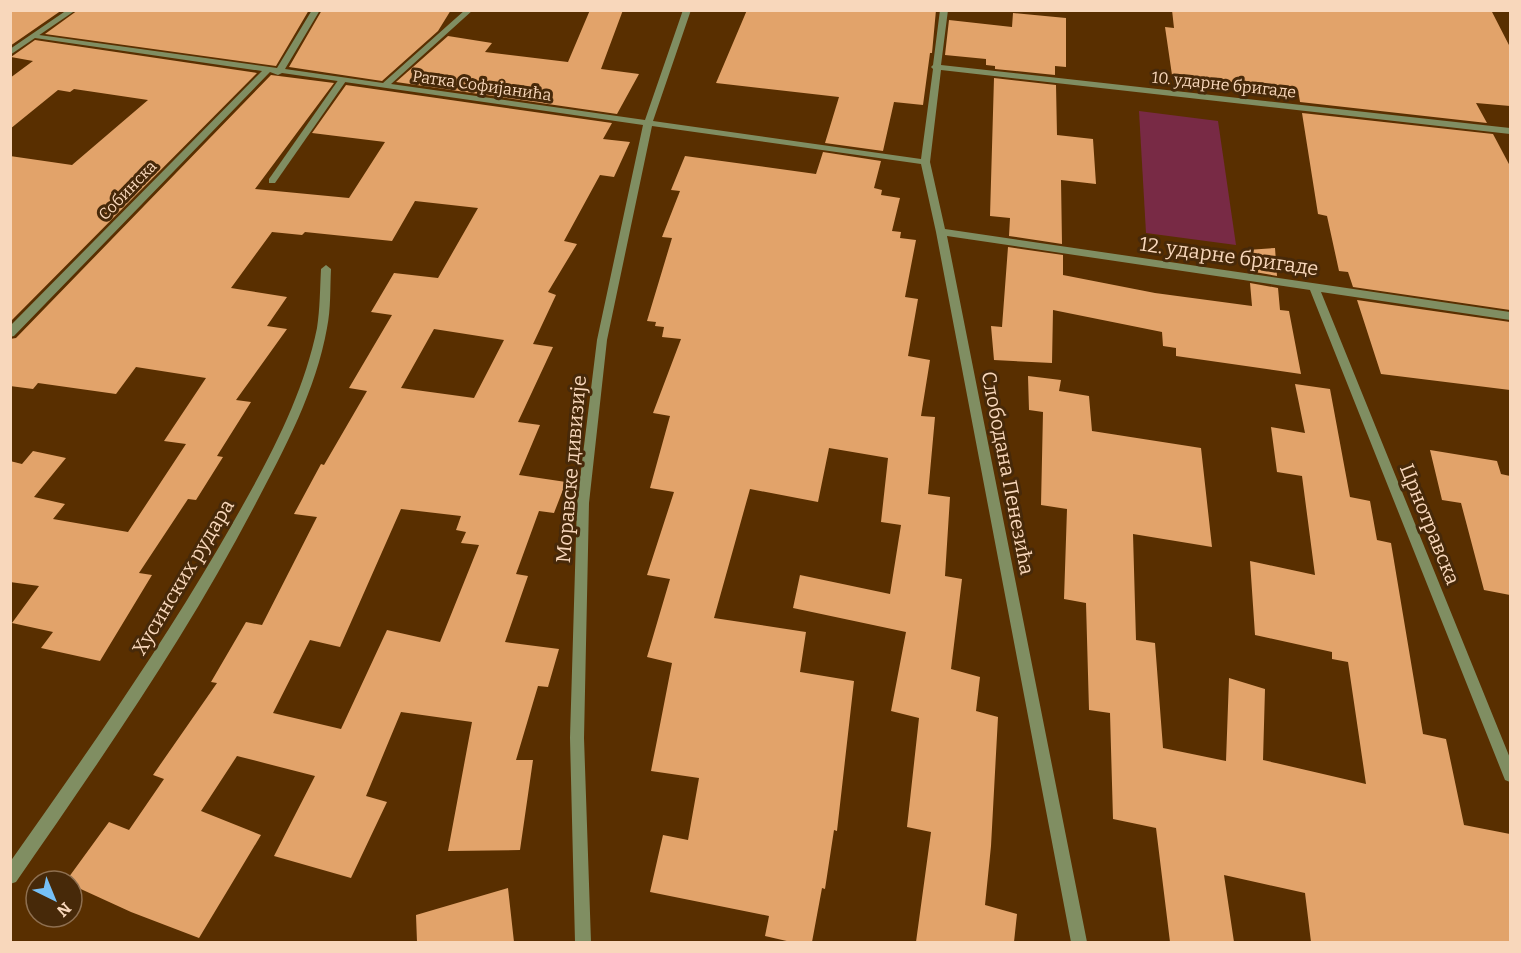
<svg xmlns="http://www.w3.org/2000/svg" width="1521" height="953" viewBox="0 0 1521 953" font-family="Bitter,serif">
<style>
.green{fill:#782a45}
.building{fill:#e2a36a;fill-rule:evenodd}
.lines{fill:none;stroke-linecap:round;stroke-linejoin:round}
.service{fill:#808e62;fill-rule:evenodd}
.minor{fill:#808e62;fill-rule:evenodd}
.tertiary{fill:#808e62;fill-rule:evenodd}
.labels{text-anchor:middle;stroke-width:6;stroke-linejoin:round;paint-order:stroke}
.far-street-label{font-size:16px;fill:#f8d7bb;stroke:#472909}
.street-label{font-size:20px;fill:#f8d7bb;stroke:#472909}
</style>
<rect width="100%" height="100%" fill="#592f00"/>
<path class="green" d="M 1139,111 L 1218,121 L 1236,245 L 1146,233 Z"/>
<path class="building" d="M 10,10 L 62,10 L 10,46 Z
M 78,10 L 309,10 L 276,66 L 45,34 Z
M 322,10 L 451,10 L 438,31 L 382,81 L 289,67 Z
M 590,10 L 623,10 L 601,69 L 639,74 L 617,114 L 396,82 L 448,36 L 492,43 L 485,52 L 568,62 Z
M 747,10 L 936,10 L 932,53 L 930,53 L 923,105 L 894,102 L 883,151 L 825,143 L 839,97 L 716,83 Z
M 1172,10 L 1491,10 L 1510,47 L 1510,106 L 1476,103 L 1487,123 L 1300,102 L 1298,90 L 1172,75 L 1165,27 L 1174,28 Z
M 1013,13 L 1066,18 L 1066,67 L 1055,66 L 1055,75 L 995,69 L 995,66 L 986,65 L 986,59 L 945,55 L 949,20 L 1012,27 Z
M 35,40 L 257,73 L 10,322 L 10,156 L 72,165 L 148,100 L 74,89 L 70,92 L 58,90 L 10,129 L 10,78 L 33,61 L 11,57 Z
M 271,75 L 334,83 L 255,189 L 349,198 L 385,142 L 312,133 L 346,85 L 612,123 L 603,139 L 630,142 L 614,177 L 600,175 L 564,241 L 577,244 L 548,292 L 556,295 L 533,344 L 553,347 L 518,422 L 540,425 L 519,475 L 566,482 L 554,513 L 539,511 L 516,574 L 528,576 L 505,642 L 559,649 L 548,687 L 538,686 L 516,760 L 533,760 L 520,850 L 448,851 L 472,722 L 401,712 L 366,796 L 387,802 L 351,878 L 274,856 L 315,776 L 237,756 L 201,811 L 261,835 L 199,938 L 131,912 L 72,885 L 72,881 L 66,881 L 109,822 L 129,830 L 164,779 L 153,775 L 217,683 L 211,682 L 246,622 L 262,625 L 317,517 L 294,514 L 321,464 L 324,465 L 367,391 L 349,388 L 392,315 L 371,312 L 394,273 L 438,278 L 478,208 L 415,201 L 392,241 L 305,232 L 302,235 L 272,232 L 231,288 L 287,297 L 267,326 L 287,329 L 236,400 L 251,402 L 217,456 L 223,457 L 196,500 L 188,499 L 139,573 L 152,575 L 100,661 L 41,648 L 53,632 L 12,623 L 39,586 L 10,582 L 10,461 L 22,464 L 33,451 L 66,458 L 34,497 L 65,504 L 53,519 L 128,532 L 186,444 L 164,441 L 206,378 L 136,367 L 116,394 L 38,383 L 33,389 L 10,386 L 10,339 L 16,338 ZM 434,329 L 504,340 L 474,398 L 401,388 ZM 401,509 L 461,516 L 456,530 L 466,532 L 461,543 L 479,545 L 440,642 L 387,630 L 341,729 L 273,713 L 310,640 L 340,647 Z
M 994,78 L 1056,85 L 1057,135 L 1093,139 L 1096,184 L 1061,180 L 1062,244 L 1009,236 L 1010,218 L 990,216 Z
M 1302,113 L 1493,134 L 1510,166 L 1510,310 L 1353,287 L 1348,272 L 1339,271 L 1327,216 L 1318,214 Z
M 823,152 L 881,161 L 874,188 L 882,190 L 881,195 L 900,198 L 892,231 L 901,232 L 900,238 L 916,240 L 905,297 L 918,299 L 908,356 L 930,360 L 921,416 L 935,417 L 928,494 L 950,497 L 945,576 L 962,579 L 951,669 L 980,677 L 976,711 L 998,717 L 991,846 L 985,905 L 1017,914 L 1014,942 L 916,942 L 931,832 L 907,827 L 919,718 L 891,711 L 906,632 L 793,608 L 800,575 L 890,594 L 901,525 L 881,522 L 888,458 L 829,448 L 818,502 L 750,489 L 714,618 L 806,632 L 800,672 L 854,681 L 837,831 L 834,830 L 825,889 L 822,888 L 812,942 L 791,942 L 765,936 L 769,916 L 650,892 L 663,835 L 688,840 L 699,778 L 651,771 L 672,663 L 647,657 L 670,579 L 647,575 L 674,492 L 650,488 L 670,416 L 653,413 L 681,339 L 662,337 L 664,327 L 655,326 L 656,322 L 647,321 L 672,238 L 662,237 L 680,191 L 671,190 L 685,156 L 816,174 Z
M 1008,247 L 1063,255 L 1063,275 L 1155,293 L 1252,306 L 1250,283 L 1278,288 L 1280,310 L 1289,311 L 1301,374 L 1176,356 L 1176,348 L 1163,346 L 1162,332 L 1053,310 L 1052,363 L 994,360 L 991,326 L 1002,327 Z
M 1275,248 L 1277,276 L 1249,271 L 1247,250 Z
M 1357,300 L 1510,322 L 1510,390 L 1381,374 Z
M 1028,376 L 1061,380 L 1059,391 L 1089,396 L 1092,431 L 1201,448 L 1212,547 L 1133,534 L 1136,640 L 1155,643 L 1163,748 L 1226,761 L 1229,678 L 1265,689 L 1263,760 L 1366,784 L 1348,662 L 1332,659 L 1332,652 L 1255,635 L 1250,561 L 1315,575 L 1302,476 L 1277,472 L 1271,427 L 1305,433 L 1295,384 L 1330,389 L 1350,497 L 1370,501 L 1377,540 L 1391,543 L 1423,734 L 1446,739 L 1464,825 L 1510,834 L 1510,942 L 1311,942 L 1305,893 L 1224,875 L 1234,942 L 1170,942 L 1156,828 L 1113,819 L 1110,713 L 1089,710 L 1086,603 L 1064,599 L 1067,509 L 1041,505 L 1043,412 L 1029,410 Z
M 1430,450 L 1497,461 L 1501,474 L 1510,476 L 1510,595 L 1484,590 L 1461,503 L 1442,500 Z
M 508,888 L 514,942 L 417,942 L 416,915 Z"/>
<g class="lines">
<path class="service" d="M 339,79 L 346,81 L 275,183 L 269,183 L 269,179 Z"/>
<path class="minor" d="M 312,10 L 320,10 L 285,69 L 383,83 L 465,10 L 473,10 L 391,84 L 645,120 L 683,10 L 691,10 L 653,121 L 921,159 L 933,69 L 931,67 L 933,65 L 940,10 L 948,10 L 941,65 L 1510,128 L 1510,134 L 941,70 L 930,162 L 945,229 L 1510,312 L 1510,320 L 1321,292 L 1510,758 L 1510,782 L 1505,780 L 1503,775 L 1310,290 L 947,236 L 1087,942 L 1071,942 L 936,232 L 921,164 L 652,126 L 607,340 L 589,503 L 584,738 L 591,942 L 575,942 L 570,738 L 577,503 L 597,340 L 643,125 L 282,73 L 278,75 L 270,72 L 14,336 L 10,337 L 10,326 L 262,71 L 35,38 L 32,38 L 32,34 L 277,68 Z
M 326,265 L 331,269 C 330,288 331,309 327,328 C 316,390 285,448 256,503 C 187,636 101,759 16,882 L 10,884 L 10,862 C 83,759 155,656 219,547 C 258,479 301,406 317,328 C 320,309 320,288 321,269 Z"/>
<path class="tertiary" d="M 67,10 L 76,10 L 10,55 L 10,49 Z"/>
</g>
<g class="labels">
<g class="far-street-label">
<text transform="translate(1224 84) rotate(6)" y="6">10. ударне бригаде</text>
<text transform="translate(482 85) rotate(8)" y="6">Ратка Софијанића</text>
<text transform="translate(127 190) rotate(-46)" y="6">Собинска</text>
</g>
<g class="street-label">
<text transform="translate(1229 256) rotate(8)" y="7">12. ударне бригаде</text>
<text transform="translate(571 469) rotate(-85)" y="7">Моравске дивизије</text>
<text transform="translate(1008 473) rotate(79)" y="7">Слободана Пенезића</text>
<text transform="translate(1430 524) rotate(68)" y="7">Црнотравска</text>
<text transform="translate(183 577) rotate(-59)" y="7">Хусинских рудара</text>
</g>
</g>
<rect width="1521" height="953" fill="none" stroke="#f8d7bb" stroke-width="24"/>
<g transform="translate(54 899) rotate(137)"><circle r="28" fill="#472909" stroke="#8e6f50" stroke-width="1.5"/>
<path d="M0-4.5L10 22L0 15L-10 22Z" fill="#76c0f7"/>
<text y="-9" font-size="16" font-weight="bold" text-anchor="middle" fill="#f8d7bb">N</text>
</g>
</svg>
